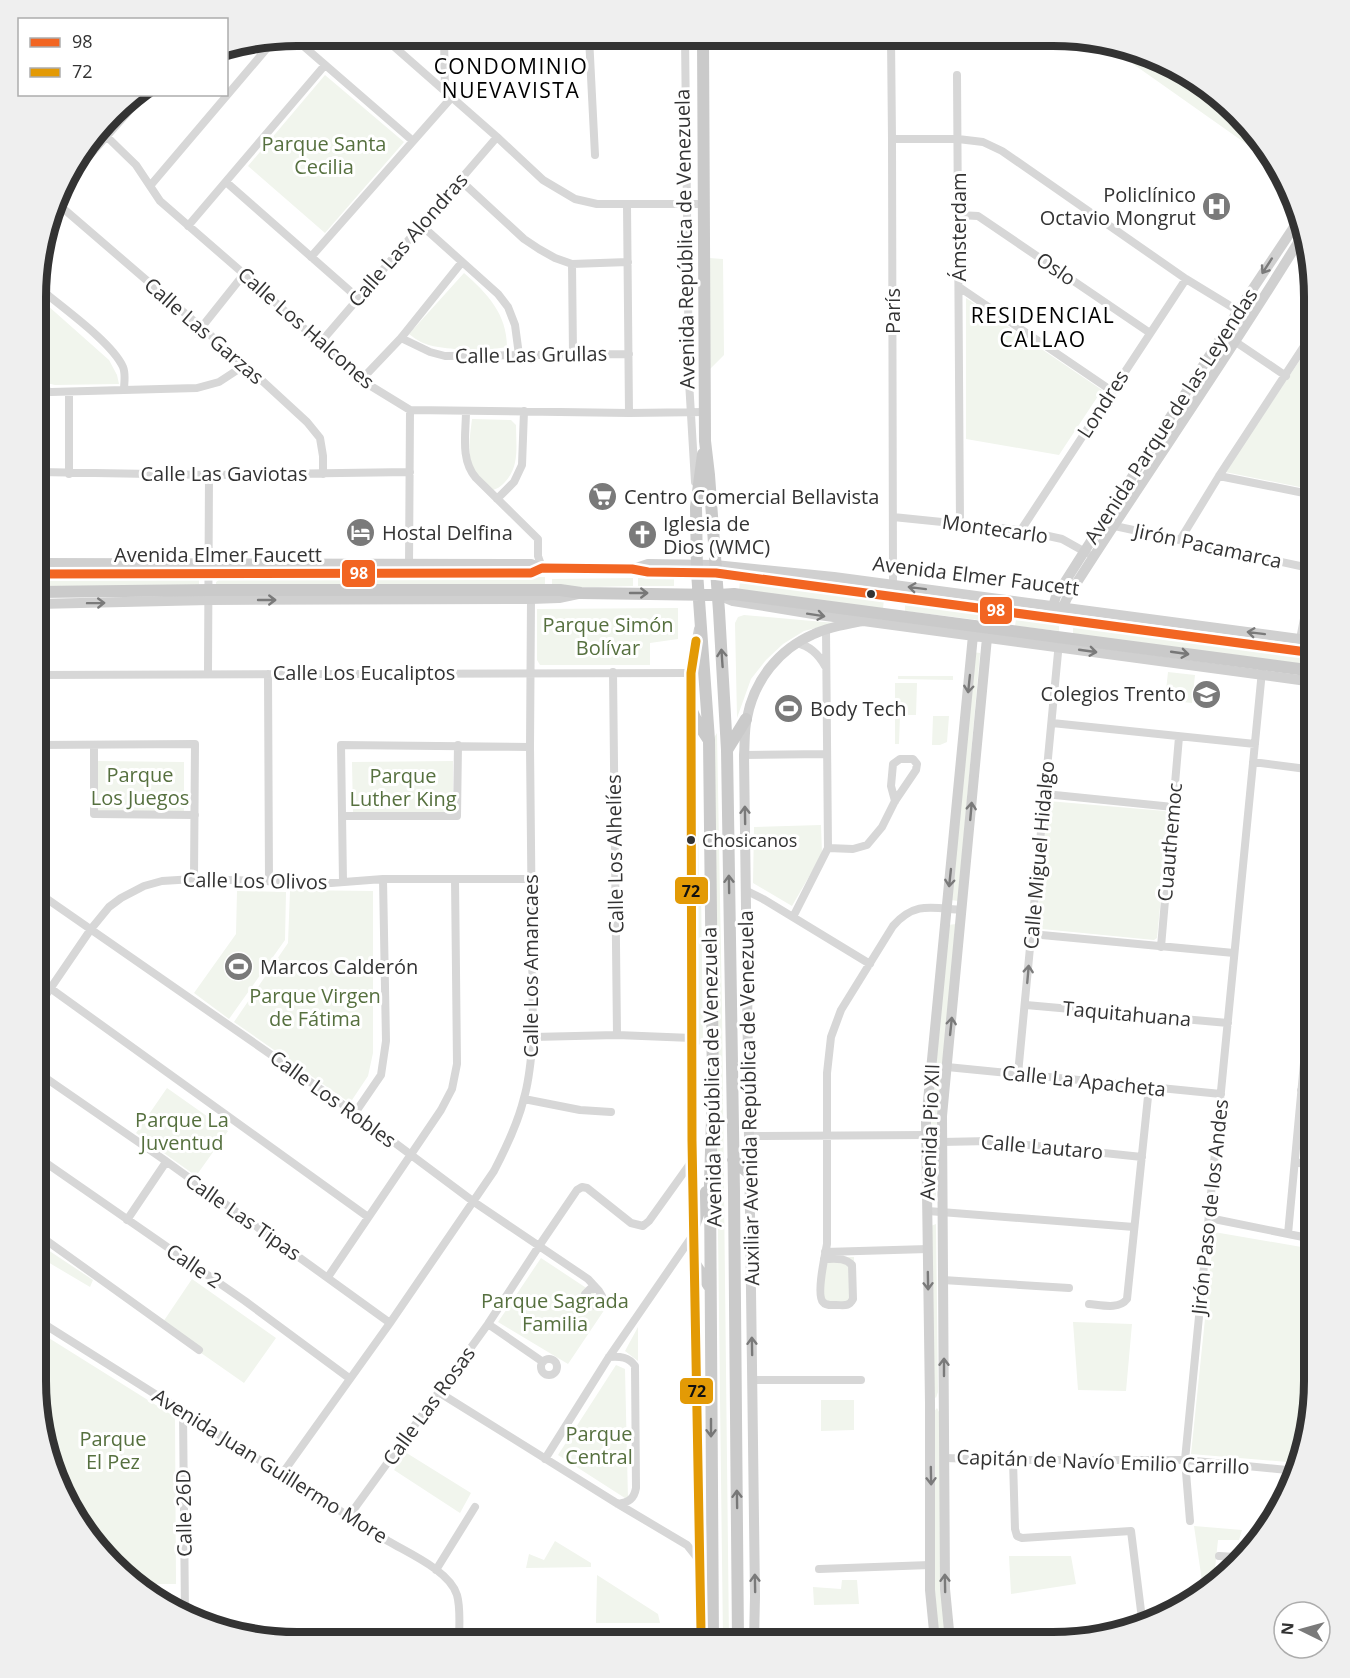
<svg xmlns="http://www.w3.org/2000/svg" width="1350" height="1678" viewBox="0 0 1350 1678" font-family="'Open Sans',sans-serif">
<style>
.green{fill:#f1f5ed}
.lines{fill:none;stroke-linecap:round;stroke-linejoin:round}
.street{stroke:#d7d7d7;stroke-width:8}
.secondary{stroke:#d0d0d0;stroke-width:10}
.primary{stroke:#cacaca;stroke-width:12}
.bus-1-casing{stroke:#fff;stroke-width:14}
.bus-2-casing{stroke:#fff;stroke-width:14}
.bus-1{stroke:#f26522;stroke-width:9}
.bus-2{stroke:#e39a05;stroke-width:9}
.oneway{stroke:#7a7a7a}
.oneway2{stroke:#777}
.oneway3{stroke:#7d7d7d}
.bus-dot{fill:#333;stroke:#fff;stroke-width:2}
.labels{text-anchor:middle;stroke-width:6;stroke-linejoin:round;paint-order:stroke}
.bus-label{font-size:18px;fill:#333;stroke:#fff;text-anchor:start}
.park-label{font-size:20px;fill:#56703f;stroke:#fff}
.poi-label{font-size:20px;fill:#333;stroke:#fff;text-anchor:start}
.street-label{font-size:20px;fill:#333;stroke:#fff}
.neighbourhood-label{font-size:21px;letter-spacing:1.5px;fill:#000;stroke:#fff}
.rim{fill:none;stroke:#333;stroke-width:8}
.line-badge{stroke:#fff;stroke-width:2}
.badge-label{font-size:16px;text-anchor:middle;font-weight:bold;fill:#fff}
.pale-badge-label{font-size:16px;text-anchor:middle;font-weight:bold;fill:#111}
</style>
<rect width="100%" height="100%" fill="#fff"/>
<path class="green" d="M 417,36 L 439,36 L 439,47 L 417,47 Z
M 1109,47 L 1198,80 L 1279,167 Z
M 325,75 L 404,142 L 325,233 L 248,166 Z
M 709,258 L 723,259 L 724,355 L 710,369 Z
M 464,273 C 487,293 507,314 507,347 C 488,351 438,351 421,342 C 417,340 413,337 409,334 Z
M 38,297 L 109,360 L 117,375 L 119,384 L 55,385 L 38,381 Z
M 966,298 L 1102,390 L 1059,455 L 966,439 Z
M 1314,339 L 1314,490 L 1225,472 Z
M 472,419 L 511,420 L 516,425 C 516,445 520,466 505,482 C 501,486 499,488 493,490 C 488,486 482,482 478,477 C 465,461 470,437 472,419 Z
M 38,577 L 199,577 L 199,589 L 38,589 Z
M 223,577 L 545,577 L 545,589 L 216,586 L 216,582 Z
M 633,578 L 633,586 L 552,588 L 552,579 Z
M 638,578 L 674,578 L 674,586 L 638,586 Z
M 740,581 L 884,599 L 883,609 L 739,591 Z
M 905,603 L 1004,615 L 1003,623 L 905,611 Z
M 678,608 L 678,639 L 650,643 L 650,665 L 540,665 L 537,660 L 537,609 Z
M 744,615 L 835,623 L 804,631 L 783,644 L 766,660 L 751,679 L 737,718 L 735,623 L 738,617 Z
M 1016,619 L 1059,625 L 1059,631 L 1015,626 Z
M 1073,625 L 1314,657 L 1314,667 L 1073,634 Z
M 973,652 L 980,653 L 958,901 L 951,900 Z
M 1168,672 L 1195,675 L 1192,703 L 1165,700 Z
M 898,676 L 953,676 L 953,680 L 898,679 Z
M 895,683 L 917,683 L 916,715 L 900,715 L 899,744 L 895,744 L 895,715 L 864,714 L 863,707 L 895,706 Z
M 933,716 L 949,716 L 947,742 L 940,745 L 932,745 Z
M 717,733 L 722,1008 L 729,1641 L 723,1641 L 712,741 Z
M 96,761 L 184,762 L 184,813 L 97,811 Z
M 453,761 L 453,813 L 353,814 L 352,762 Z
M 1048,801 L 1165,811 L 1169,814 L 1157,938 L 1154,940 L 1042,929 L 1037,926 Z
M 698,817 L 699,874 L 701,887 L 703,1043 L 698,1045 L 696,818 Z
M 821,825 L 822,854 L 792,906 L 753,883 L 754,827 Z
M 290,890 L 373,891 L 373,1053 L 368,1076 L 350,1103 L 234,1022 L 288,943 Z
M 237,891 L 286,892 L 285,940 L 229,1019 L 194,993 L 236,934 Z
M 956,924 L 936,1135 L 936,1202 L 932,1202 L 930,1137 L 948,925 Z
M 167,1088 L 228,1131 L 196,1176 L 136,1133 Z
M 936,1224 L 938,1392 L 936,1398 L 931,1393 L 931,1226 Z
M 1214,1232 L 1313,1249 L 1313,1398 L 1300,1463 L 1191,1454 Z
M 36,1242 L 93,1280 L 90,1287 L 36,1255 Z
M 822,1257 L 854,1257 L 855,1304 L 823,1304 Z
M 541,1258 L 609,1303 L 568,1364 L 498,1322 Z
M 192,1279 L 276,1338 L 244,1383 L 161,1325 Z
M 1073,1322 L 1132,1324 L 1126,1391 L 1078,1390 Z
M 638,1327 L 638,1361 L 625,1351 Z
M 44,1335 L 175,1417 L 176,1584 L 140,1584 L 71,1511 L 45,1448 L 37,1387 L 38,1346 Z
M 616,1365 L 625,1369 L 628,1500 L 558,1455 Z
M 854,1400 L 854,1430 L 821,1431 L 821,1400 Z
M 937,1408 L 940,1414 L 945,1641 L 938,1641 L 933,1560 L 933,1413 Z
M 405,1452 L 471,1493 L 460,1513 L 394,1470 Z
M 1194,1526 L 1242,1530 L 1239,1540 L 1218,1540 L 1214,1578 L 1203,1588 Z
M 555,1541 L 591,1563 L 591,1567 L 526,1568 L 529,1554 L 544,1560 Z
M 1009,1556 L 1071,1556 L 1076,1584 L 1011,1594 Z
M 597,1575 L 658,1614 L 660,1623 L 596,1623 Z
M 842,1580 L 857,1580 L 859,1604 L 814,1605 L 813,1587 L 841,1589 Z"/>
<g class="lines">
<path class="street" d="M 382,36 L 497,137 L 543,180 L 575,199 L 597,204 L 704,204
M 444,36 L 445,91
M 293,37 L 413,141
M 589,37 L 595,155
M 685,37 L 689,381 L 695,482
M 891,38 L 892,139 L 893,585
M 957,75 L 960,524
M 101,131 L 136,165 L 160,201 L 244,274 L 361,380 L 410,410 L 629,413 L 706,412
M 892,139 L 958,139 L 983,142 L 1002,151 L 1186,279 L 1250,318
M 460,180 L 524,239 L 539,249 L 555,258 L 572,264 L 628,262
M 66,182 L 144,94
M 226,182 L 358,298
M 150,186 L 274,40
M 58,204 L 245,365 L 307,422 L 320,438 L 323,456 L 323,474
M 627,205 L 629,413
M 959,215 L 978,216 L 1150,333
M 421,225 L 498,294 L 508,307 L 515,325 L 519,355
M 188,226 L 325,65
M 311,257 L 452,97
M 572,264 L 573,354
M 38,287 C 60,306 112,342 123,367 C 126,374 124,383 124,390
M 959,287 L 1112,391
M 201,328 L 244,274
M 1224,334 L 1286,376
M 401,338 L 430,352 L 445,356 L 629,354
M 320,343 L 497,137
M 361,380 L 401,338 L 462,262
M 38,390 L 51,392 L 197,388 L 219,382 L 245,365
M 69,392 L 69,474
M 466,411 C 466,433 460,460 476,478 L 538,539 L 538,556 L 542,568
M 38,472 L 209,475 L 410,472
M 1219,476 L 1314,495
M 497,499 L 514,482 L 522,465 L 524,411
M 893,517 L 1021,530 L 1062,539 L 1087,553
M 1110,525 L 1314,569
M 1021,530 L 1186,279
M 1180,540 L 1219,476 L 1314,331
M 409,567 L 410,410
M 1300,639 L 1314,568
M 797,643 C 810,646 819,655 825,666
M 613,672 L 617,1035
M 208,674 L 209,475
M 268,674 L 269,881
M 37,675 L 691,673
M 1052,723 L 1255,744
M 37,745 L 195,744 L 194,879
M 94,745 L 94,814 L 195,815
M 744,755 L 827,754
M 1253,762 L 1314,770
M 1045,794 L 1173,807
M 342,816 L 457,816 L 458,745
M 828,848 L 853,849 L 867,845 L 882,827 L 895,801 L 916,770 L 917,764 L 913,759 L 900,759 L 893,764 L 891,786 L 895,801
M 343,882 L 341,745 L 530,747
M 747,891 L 763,899 L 870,964
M 37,892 L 355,1113 L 474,1202 L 588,1279 L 599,1291 L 602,1296 L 600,1303 C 595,1307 590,1306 586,1301 L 585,1294 L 590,1289 L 596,1289
M 793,917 L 828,848 L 826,630
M 1031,934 L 1234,953
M 1161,947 L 1179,737
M 50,988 L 368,1217
M 1026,1005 L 1228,1023
M 37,1008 L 91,929 L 109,907 L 121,898 L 144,886 L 162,881 L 194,879 L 331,883 L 383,879 L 532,879
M 533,1037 L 617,1035 L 692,1038
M 947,1067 L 1221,1094
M 37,1072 L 163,1159 L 390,1323
M 1018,1074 L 1059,642
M 1301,1090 L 1314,1092
M 524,1099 L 580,1110 L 611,1112
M 355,1113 L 381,1075 L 386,1041 L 383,879
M 749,1136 L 926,1135
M 941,1142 L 990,1141 L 1142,1157
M 36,1156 L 245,1301 L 349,1378
M 1295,1162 L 1314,1166
M 928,1211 L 1134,1227
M 1209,1218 L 1313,1239
M 127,1220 L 166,1162
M 36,1233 L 199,1350
M 1288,1234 L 1314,956
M 825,1252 L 928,1249
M 824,1259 C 834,1259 845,1257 852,1265 L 853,1299 C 849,1307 844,1305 836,1305 C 832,1305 826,1306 823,1302 C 816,1295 825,1255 827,1244 L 827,1073 L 831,1037 L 841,1010 L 893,926 C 915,901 932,908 962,910
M 328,1277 L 441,1110 L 452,1089 L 457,1064 L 455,879
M 943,1280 L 1069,1288
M 1089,1304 C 1101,1305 1119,1310 1127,1299 L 1149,1087
M 36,1319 L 388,1541 C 408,1553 450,1571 457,1595 C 461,1609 459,1627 459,1641
M 488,1324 L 543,1362
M 609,1357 C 620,1356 629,1357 635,1366 L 636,1488 C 634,1499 629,1502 618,1504
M541 1367a8 8 0 1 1 16 0a8 8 0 1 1-16 0Z
M 752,1380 L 861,1380
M 440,1393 L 618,1504 L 687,1545 L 699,1560
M 183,1411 L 185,1614
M 944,1458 L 1013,1460 L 1185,1460 L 1297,1471
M 545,1459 L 609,1357 L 693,1235
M 1013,1460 L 1015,1529 L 1017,1536 L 1022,1538 L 1131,1531 L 1142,1619
M 282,1474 L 390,1323 L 494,1171 C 506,1148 518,1123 524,1098 C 530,1078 531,1057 533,1037 L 530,747 L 531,599
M 349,1516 L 488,1324 L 539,1246 L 577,1190 L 582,1187 L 587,1188 L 631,1223 L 643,1226 L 649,1221 L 692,1161
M 1190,1521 L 1185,1460 L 1262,671
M 1219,1556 L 1236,1557
M 819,1569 L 930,1565
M 436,1570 L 475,1507"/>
<path class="secondary" d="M 38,563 L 531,564 L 542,568
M 633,569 L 648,564 L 715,565 L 834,577 L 1314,641
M 718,595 L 733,601 L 819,615 L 1314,682
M 38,604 L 209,600 L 531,599 L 559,598 L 578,594
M 1052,610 L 1056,596 L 1084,552 L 1238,311 L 1300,218
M 1062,612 L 1063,607 L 1067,598 C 1145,475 1229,356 1305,231
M 699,629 L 691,673 L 691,709 L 692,1141 L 701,1631 L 700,1641
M 754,1641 L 755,1596 L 744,755 C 745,743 744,730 747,718 C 754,680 779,649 814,634 C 829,627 847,624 863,621
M 935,1641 L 930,1590 L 930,1403 L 926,1122 L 974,625
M 950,1641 L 945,1589 L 942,1116 L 988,627"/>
<path class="primary" d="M 703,37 L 705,441 L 709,475 L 719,611 L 727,750 L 734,1191 L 738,1641
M 703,454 L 696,507 L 697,572 L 709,740 L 713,1089 L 710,1182 L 713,1641
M 38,574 L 531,573 L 542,568 L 632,569 L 648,572 L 716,573 L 1314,653
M 38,592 L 209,590 L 560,590 L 581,593 L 718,595 L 734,594 L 1314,671
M 691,709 L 697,722 L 708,739
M 727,750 L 746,719
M 733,1160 L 749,1173
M 694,1226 L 706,1192
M 695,1264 L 709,1286"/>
<defs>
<path id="bus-1" d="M 38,574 L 531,573 L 542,568 L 632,569 L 648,572 L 716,573 L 1314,653"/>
<path id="bus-2" d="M 696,641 L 691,673 L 691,709 L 692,1141 L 701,1631 L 700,1641"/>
</defs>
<use href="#bus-1" class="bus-1-casing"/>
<use href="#bus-2" class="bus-2-casing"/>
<use href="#bus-1" class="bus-1"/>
<use href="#bus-2" class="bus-2"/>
</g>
<defs><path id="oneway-shaft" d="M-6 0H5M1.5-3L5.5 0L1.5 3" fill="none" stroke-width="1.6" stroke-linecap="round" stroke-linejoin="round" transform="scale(1.5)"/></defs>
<g class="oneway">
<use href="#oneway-shaft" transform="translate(1267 266) rotate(123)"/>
<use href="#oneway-shaft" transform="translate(917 588) rotate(-173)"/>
<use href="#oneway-shaft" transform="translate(267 600)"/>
<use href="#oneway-shaft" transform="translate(96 603) rotate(-1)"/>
<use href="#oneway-shaft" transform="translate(816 615) rotate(9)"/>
<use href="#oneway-shaft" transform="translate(1256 633) rotate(-173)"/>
<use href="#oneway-shaft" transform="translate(1088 651) rotate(8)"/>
<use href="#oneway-shaft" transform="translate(969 684) rotate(96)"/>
<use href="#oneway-shaft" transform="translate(971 811) rotate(-85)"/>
<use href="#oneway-shaft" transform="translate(745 815) rotate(-91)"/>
<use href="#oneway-shaft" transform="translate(950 878) rotate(96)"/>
<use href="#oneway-shaft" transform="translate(951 1026) rotate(-84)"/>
<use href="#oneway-shaft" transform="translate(928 1281) rotate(89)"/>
<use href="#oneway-shaft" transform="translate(752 1346) rotate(-91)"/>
<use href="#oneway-shaft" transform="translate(944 1367) rotate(-90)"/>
<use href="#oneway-shaft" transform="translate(931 1476) rotate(89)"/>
<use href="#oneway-shaft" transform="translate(755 1583) rotate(-91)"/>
<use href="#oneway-shaft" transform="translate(945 1583) rotate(-91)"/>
</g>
<g class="oneway2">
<use href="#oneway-shaft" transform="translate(639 593)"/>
<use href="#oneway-shaft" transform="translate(1180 653) rotate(8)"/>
<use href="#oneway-shaft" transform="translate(722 658) rotate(-94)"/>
<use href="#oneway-shaft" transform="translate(729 884) rotate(-91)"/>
<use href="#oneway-shaft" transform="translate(711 1428) rotate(90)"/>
<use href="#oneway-shaft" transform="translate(737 1499) rotate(-91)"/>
</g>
<use class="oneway3" href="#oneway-shaft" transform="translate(1028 974) rotate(-85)"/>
<defs>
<symbol id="hospital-disc" viewBox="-11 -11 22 22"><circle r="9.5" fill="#7a7a7a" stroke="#fff"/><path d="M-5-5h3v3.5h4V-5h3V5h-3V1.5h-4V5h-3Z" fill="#fff"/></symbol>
<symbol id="supermarket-disc" viewBox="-11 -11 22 22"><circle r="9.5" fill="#7a7a7a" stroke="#fff"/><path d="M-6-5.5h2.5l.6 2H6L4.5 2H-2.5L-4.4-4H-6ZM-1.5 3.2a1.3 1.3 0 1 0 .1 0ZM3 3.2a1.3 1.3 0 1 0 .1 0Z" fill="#fff"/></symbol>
<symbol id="hotel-disc" viewBox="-11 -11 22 22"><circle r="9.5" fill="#7a7a7a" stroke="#fff"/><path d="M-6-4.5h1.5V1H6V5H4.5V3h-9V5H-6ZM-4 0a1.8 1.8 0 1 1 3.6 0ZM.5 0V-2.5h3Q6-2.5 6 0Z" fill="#fff"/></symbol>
<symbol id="church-disc" viewBox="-11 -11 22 22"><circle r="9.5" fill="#7a7a7a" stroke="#fff"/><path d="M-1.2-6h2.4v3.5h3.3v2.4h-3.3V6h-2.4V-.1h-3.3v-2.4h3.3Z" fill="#fff"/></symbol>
<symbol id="university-disc" viewBox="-11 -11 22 22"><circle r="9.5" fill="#7a7a7a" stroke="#fff"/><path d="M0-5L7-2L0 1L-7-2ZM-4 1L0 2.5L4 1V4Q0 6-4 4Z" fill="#fff"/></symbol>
<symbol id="stadium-disc" viewBox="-11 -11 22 22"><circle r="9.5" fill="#7a7a7a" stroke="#fff"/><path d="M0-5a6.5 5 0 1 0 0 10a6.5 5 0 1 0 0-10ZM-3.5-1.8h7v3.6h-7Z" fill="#fff"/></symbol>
</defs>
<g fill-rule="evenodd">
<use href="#hospital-disc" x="1200" y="190" width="33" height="33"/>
<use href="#supermarket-disc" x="586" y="480" width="33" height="33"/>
<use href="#hotel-disc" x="344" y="516" width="33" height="33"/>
<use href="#church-disc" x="626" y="518" width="33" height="33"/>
<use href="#university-disc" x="1190" y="678" width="33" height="33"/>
<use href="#stadium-disc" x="772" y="692" width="33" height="33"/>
<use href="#stadium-disc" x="222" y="950" width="33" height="33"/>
</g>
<g class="bus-dot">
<circle cx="871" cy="594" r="5"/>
<circle cx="691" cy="840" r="5"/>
</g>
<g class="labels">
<g class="bus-label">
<text x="702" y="847">Chosicanos</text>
</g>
<g class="park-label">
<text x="324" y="151">Parque Santa<tspan x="324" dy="23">Cecilia</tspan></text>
<text x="608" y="632">Parque Simón<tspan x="608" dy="23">Bolívar</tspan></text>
<text x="140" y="782">Parque<tspan x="140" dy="23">Los Juegos</tspan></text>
<text x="403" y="783">Parque<tspan x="403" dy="23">Luther King</tspan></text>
<text x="315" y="1003">Parque Virgen<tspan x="315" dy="23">de Fátima</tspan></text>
<text x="182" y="1127">Parque La<tspan x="182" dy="23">Juventud</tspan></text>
<text x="555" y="1308">Parque Sagrada<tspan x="555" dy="23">Familia</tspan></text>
<text x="599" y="1441">Parque<tspan x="599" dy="23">Central</tspan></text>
<text x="113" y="1446">Parque<tspan x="113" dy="23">El Pez</tspan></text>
</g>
<g class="poi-label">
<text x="1196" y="202" text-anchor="end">Policlínico<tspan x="1196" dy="23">Octavio Mongrut</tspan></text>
<text x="624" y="504">Centro Comercial Bellavista</text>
<text x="663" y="531">Iglesia de<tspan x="663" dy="23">Dios (WMC)</tspan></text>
<text x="382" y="540">Hostal Delfina</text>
<text x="1186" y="701" text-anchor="end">Colegios Trento</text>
<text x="810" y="716">Body Tech</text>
<text x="260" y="974">Marcos Calderón</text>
</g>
<g class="street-label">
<text transform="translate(959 227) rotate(-90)" y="7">Ámsterdam</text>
<text transform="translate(685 239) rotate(-91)" y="7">Avenida República de Venezuela</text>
<text transform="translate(408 240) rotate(-49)" y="7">Calle Las Alondras</text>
<text transform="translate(1056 269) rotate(34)" y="7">Oslo</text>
<text transform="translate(893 311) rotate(-90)" y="7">París</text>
<text transform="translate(306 328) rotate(41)" y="7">Calle Los Halcones</text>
<text transform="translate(204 331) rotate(41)" y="7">Calle Las Garzas</text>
<text transform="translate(531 355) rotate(-1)" y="7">Calle Las Grullas</text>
<text transform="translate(1103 404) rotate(-57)" y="7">Londres</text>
<text transform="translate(1171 416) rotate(-57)" y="7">Avenida Parque de las Leyendas</text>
<text x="224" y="481">Calle Las Gaviotas</text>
<text transform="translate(995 529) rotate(8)" y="7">Montecarlo</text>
<text transform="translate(1208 546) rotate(12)" y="7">Jirón Pacamarca</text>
<text x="218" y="562">Avenida Elmer Faucett</text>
<text transform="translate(976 576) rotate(7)" y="7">Avenida Elmer Faucett</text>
<text x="364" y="680">Calle Los Eucaliptos</text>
<text transform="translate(1170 842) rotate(-85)" y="7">Cuauthemoc</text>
<text transform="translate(615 854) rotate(-91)" y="7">Calle Los Alhelíes</text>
<text transform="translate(1039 855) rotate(-85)" y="7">Calle Miguel Hidalgo</text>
<text transform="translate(255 881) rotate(1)" y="7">Calle Los Olivos</text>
<text transform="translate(531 966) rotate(-90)" y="7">Calle Los Amancaes</text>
<text transform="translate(1127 1014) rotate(5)" y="7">Taquitahuana</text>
<text transform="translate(712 1077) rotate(-91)" y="7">Avenida República de Venezuela</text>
<text transform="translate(1084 1081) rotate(6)" y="7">Calle La Apacheta</text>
<text transform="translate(749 1098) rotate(-91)" y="7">Auxiliar Avenida República de Venezuela</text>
<text transform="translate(333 1099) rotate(36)" y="7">Calle Los Robles</text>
<text transform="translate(930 1132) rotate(-88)" y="7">Avenida Pio XII</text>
<text transform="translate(1042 1147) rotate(5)" y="7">Calle Lautaro</text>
<text transform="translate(1210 1207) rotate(-84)" y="7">Jirón Paso de los Andes</text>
<text transform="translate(243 1217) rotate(35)" y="7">Calle Las Tipas</text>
<text transform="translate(194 1266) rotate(34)" y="7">Calle 2</text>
<text transform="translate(429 1406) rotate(-54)" y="7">Calle Las Rosas</text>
<text transform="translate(1103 1462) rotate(2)" y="7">Capitán de Navío Emilio Carrillo</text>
<text transform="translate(270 1466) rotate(32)" y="7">Avenida Juan Guillermo More</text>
<text transform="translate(184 1513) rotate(-91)" y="7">Calle 26D</text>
</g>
<g class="neighbourhood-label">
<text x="511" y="74">CONDOMINIO<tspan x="511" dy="24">NUEVAVISTA</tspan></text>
<text x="1043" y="323">RESIDENCIAL<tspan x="1043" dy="24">CALLAO</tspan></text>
</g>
</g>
<path d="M0 0H1350V1678H0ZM297 46H1053A251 251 0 0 1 1304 297V1381A251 251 0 0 1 1053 1632H297A251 251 0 0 1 46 1381V297A251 251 0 0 1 297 46Z" fill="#efefef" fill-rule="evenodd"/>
<path class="rim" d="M297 46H1053A251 251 0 0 1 1304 297V1381A251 251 0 0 1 1053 1632H297A251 251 0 0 1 46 1381V297A251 251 0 0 1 297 46Z"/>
<g class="line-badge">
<rect x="341" y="559" width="35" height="29" rx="6" fill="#f26522"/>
<rect x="979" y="596" width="34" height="29" rx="6" fill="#f26522"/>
<rect x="674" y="876" width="35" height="29" rx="6" fill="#e39a05"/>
<rect x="679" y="1377" width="35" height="28" rx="6" fill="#e39a05"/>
</g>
<g class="badge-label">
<text x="359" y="579">98</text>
<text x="996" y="616">98</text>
</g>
<g class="pale-badge-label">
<text x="691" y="897">72</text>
<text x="697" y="1397">72</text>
</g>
<rect x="18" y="18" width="210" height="78" fill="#ffffff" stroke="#adadad" stroke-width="1.5"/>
<rect x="30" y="38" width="30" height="9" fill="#f26522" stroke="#adadad" stroke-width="1.5"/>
<text x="72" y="48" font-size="18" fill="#333333">98</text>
<rect x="30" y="68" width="30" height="9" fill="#e39a05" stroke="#adadad" stroke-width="1.5"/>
<text x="72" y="78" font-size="18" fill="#333333">72</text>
<g transform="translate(1302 1630) rotate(275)"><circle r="28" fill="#ffffff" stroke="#adadad" stroke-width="1.5"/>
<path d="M0-4.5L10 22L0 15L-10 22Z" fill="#7a7a7a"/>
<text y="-9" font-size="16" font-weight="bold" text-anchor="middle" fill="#333333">N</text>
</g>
</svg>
